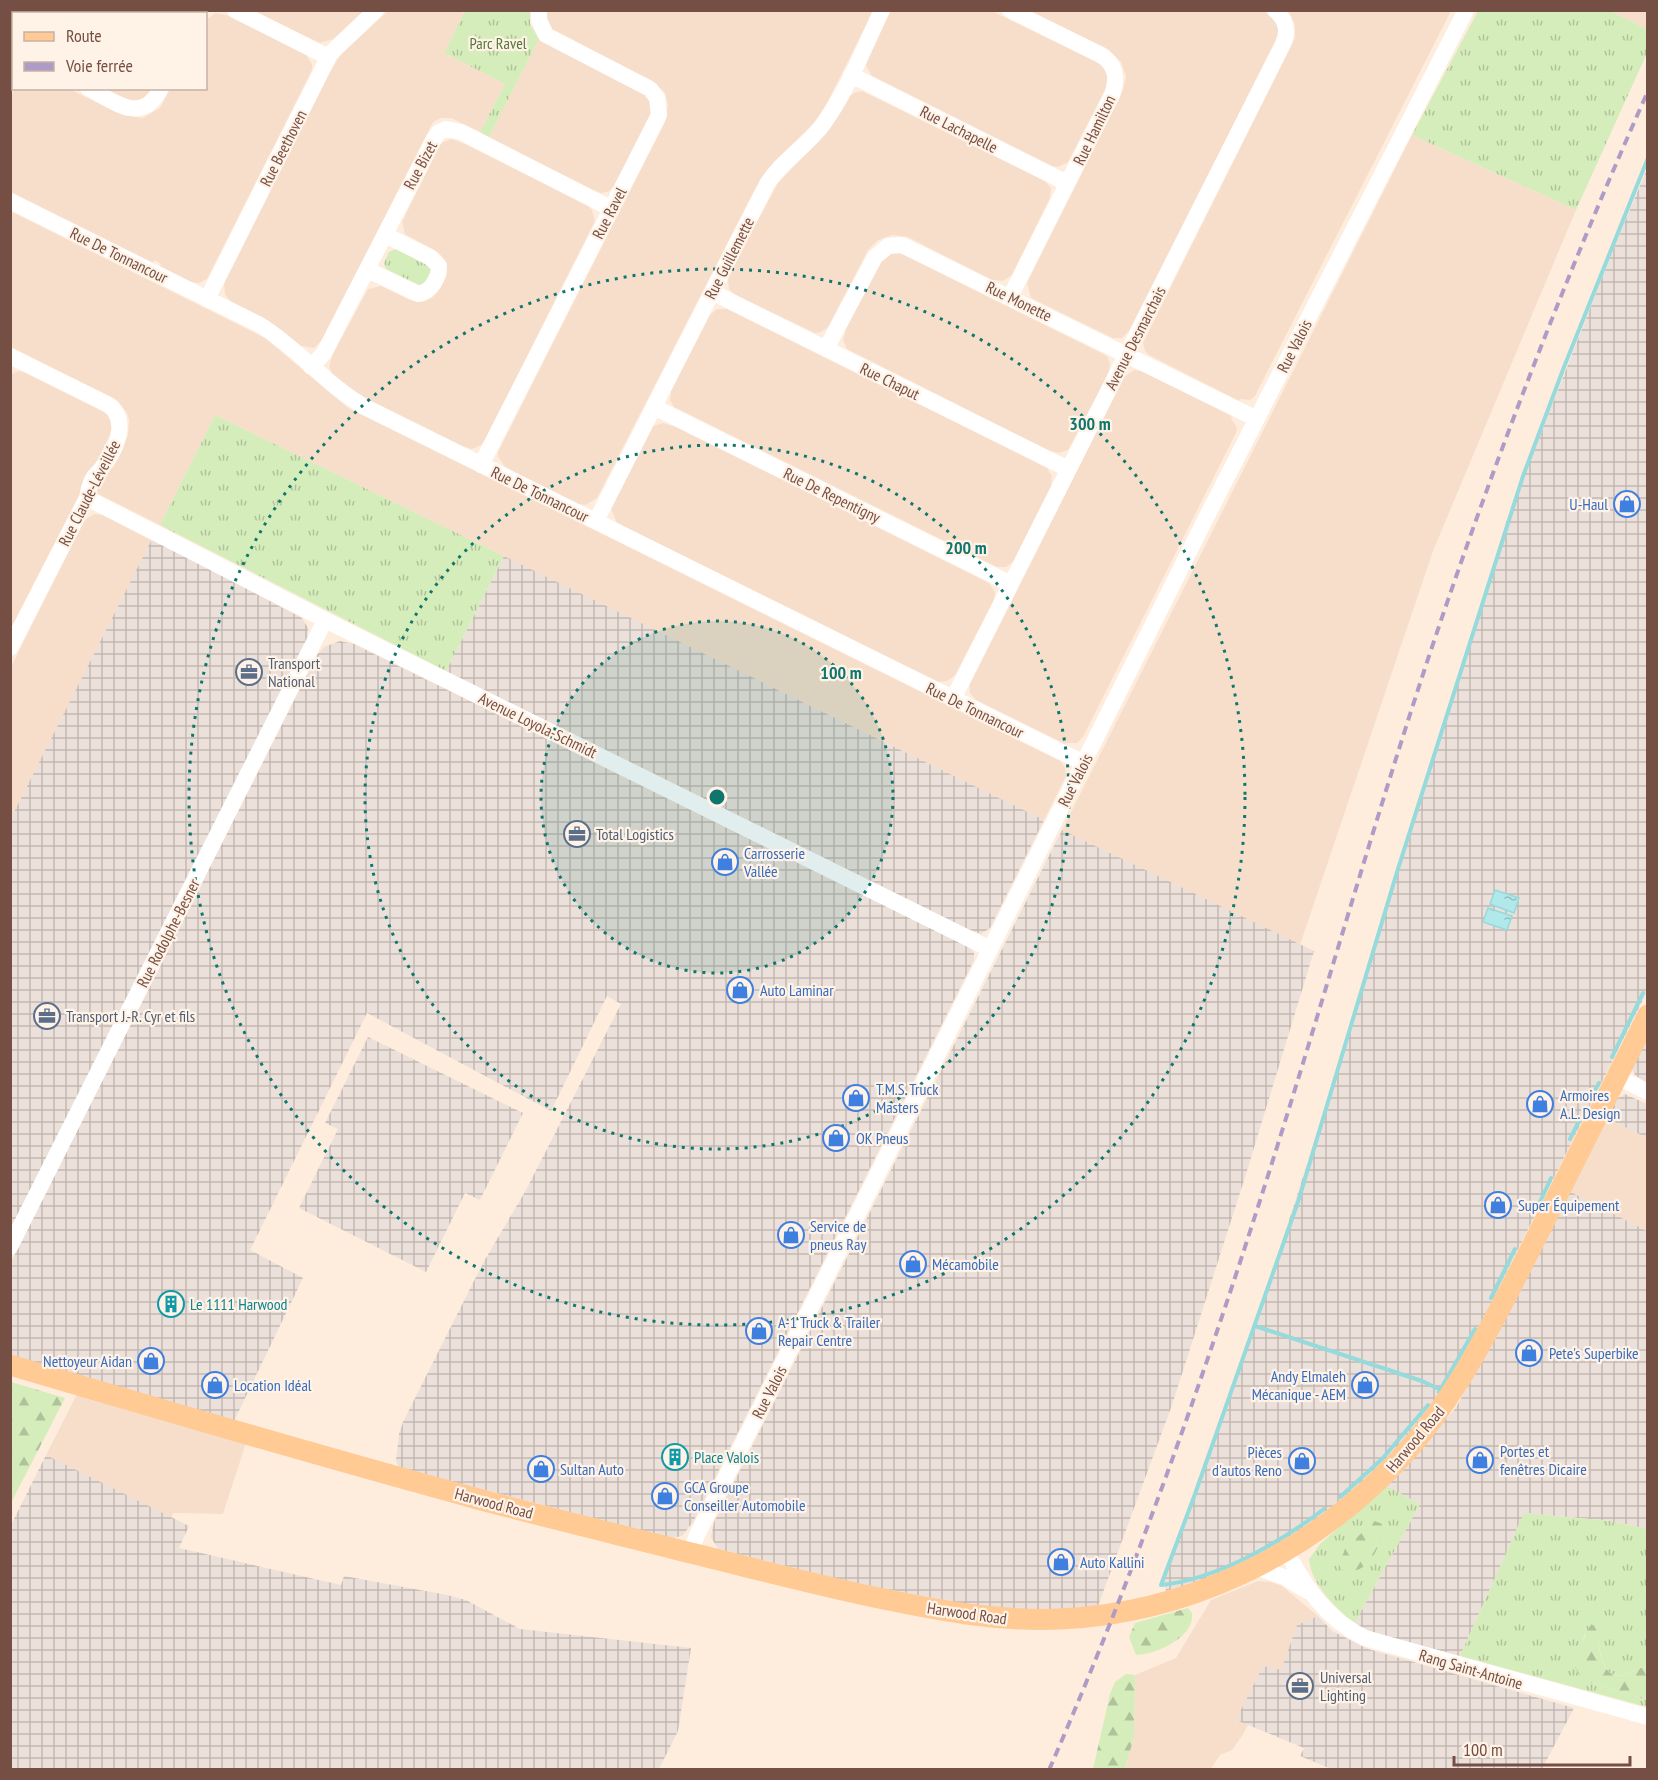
<svg xmlns="http://www.w3.org/2000/svg" width="1658" height="1780" viewBox="0 0 1658 1780" font-family="'PT Sans Narrow',sans-serif">
<style>
.residential{fill:#f7decb}
.industrial{fill:url(#industrial-grid)}
.grass{fill:url(#grass-tufts)}
.forest{fill:url(#forest-firs)}
.water{fill:url(#water-ripples);stroke:#96dadc;stroke-width:1.5}
.lines{fill:none;stroke-linecap:round;stroke-linejoin:round}
.stream{stroke:#96dadc;stroke-width:4}
.minor{stroke:#fff;stroke-width:16}
.major{stroke:#ffca94;stroke-width:21}
.rail{stroke:#ae9cc7;stroke-width:4;stroke-dasharray:9 6;stroke-linecap:butt}
.ring{fill:none;stroke:#0f766e;stroke-width:3;stroke-dasharray:3 6}
.labels{text-anchor:middle;stroke-width:4.5;stroke-linejoin:round;paint-order:stroke}
.park-label{font-size:16px;fill:#527738;stroke:#fff2e6}
.street-label{font-size:16px;fill:#764f44;stroke:#fff2e6}
.shop-label{font-size:16px;fill:#366cbe;stroke:#fff2e6;text-anchor:start}
.service-label{font-size:16px;fill:#4e5e75;stroke:#fff2e6;text-anchor:start}
.culture-label{font-size:16px;fill:#0d838f;stroke:#fff2e6;text-anchor:start}
.centre{fill:#0f766e;stroke:#fff2e6;stroke-width:3}
.ring-label{font-size:18px;text-anchor:middle;font-weight:bold;fill:#0f766e;stroke:#fff2e6;stroke-width:4.5;stroke-linejoin:round;paint-order:stroke}
</style>
<defs>
<pattern id="industrial-grid" width="8" height="8" patternUnits="userSpaceOnUse" patternTransform="scale(1.5)"><rect width="8" height="8" fill="#ebe0da"/><path d="M0 4h8M4 0v8" fill="none" stroke="#c3b8b2"/></pattern>
<pattern id="grass-tufts" width="24" height="20" patternUnits="userSpaceOnUse" patternTransform="scale(1.5)"><rect width="24" height="20" fill="#d5edbb"/><path d="M3 7l-1-3M5 7V3M7 7l1-3M15 17l-1-3M17 17v-4M19 17l1-3" fill="none" stroke="#b1c29a"/></pattern>
<pattern id="forest-firs" width="22" height="20" patternUnits="userSpaceOnUse" patternTransform="scale(1.5)"><rect width="22" height="20" fill="#d5edbb"/><path d="M5 1l3.5 6h-7zM16 11l3.5 6h-7z" fill="#b1c29a"/></pattern>
<pattern id="water-ripples" width="26" height="14" patternUnits="userSpaceOnUse" patternTransform="scale(1.5)"><rect width="26" height="14" fill="#b1e8e9"/><path d="M2 4q2-2 4 0t4 0M15 11q2-2 4 0t4 0" fill="none" stroke="#95bebe"/></pattern>
</defs>
<rect width="100%" height="100%" fill="#feeddd"/>
<path class="residential" d="M 459,10 L 464,13 L 444,53 L 505,84 L 480,132 L 451,118 L 441,118 L 433,122 L 323,339 L 314,348 L 301,346 L 269,321 L 230,301 L 225,294 L 224,284 L 329,74 L 341,54 L 388,11 Z
M 1262,10 L 1275,18 L 1279,32 L 1275,42 L 1129,331 L 1122,338 L 1113,338 L 1031,298 L 1027,283 L 1123,90 L 1126,76 L 1121,62 L 1108,49 L 1029,11 Z
M 10,11 L 190,11 L 189,14 L 14,14 L 13,43 L 11,41 Z
M 254,11 L 364,11 L 333,39 L 320,43 Z
M 547,11 L 873,11 L 826,105 L 814,123 L 774,162 L 755,189 L 597,498 L 586,505 L 578,504 L 505,467 L 498,457 L 498,452 L 665,122 L 668,105 L 665,93 L 653,81 L 551,29 L 546,16 Z
M 890,11 L 992,11 L 1100,64 L 1108,72 L 1108,84 L 1068,162 L 1058,167 L 1052,166 L 872,76 L 866,66 L 867,60 Z
M 1289,11 L 1451,11 L 1255,396 L 1250,400 L 1240,399 L 1239,401 L 1149,355 L 1145,351 L 1143,343 L 1295,38 L 1295,25 Z
M 1610,11 L 1647,11 L 1647,29 Z
M 215,13 L 226,15 L 306,55 L 312,64 L 312,70 L 207,279 L 199,283 L 191,282 L 160,266 L 161,264 L 155,260 L 153,263 L 11,192 L 10,97 L 15,89 L 69,89 L 123,115 L 143,118 L 160,108 L 170,89 L 206,88 L 206,20 Z
M 539,39 L 644,94 L 648,97 L 652,105 L 650,115 L 614,186 L 608,192 L 601,193 L 591,189 L 489,137 Z
M 106,89 L 152,89 L 144,99 L 131,101 Z
M 862,91 L 1045,181 L 1051,188 L 1050,198 L 1012,275 L 1003,281 L 992,280 L 908,237 L 892,235 L 878,240 L 868,250 L 828,327 L 821,332 L 815,333 L 735,295 L 729,289 L 728,279 L 730,272 L 778,183 L 828,131 L 848,97 L 856,92 Z
M 1412,135 L 1576,210 L 1433,551 L 1300,945 L 1062,830 Z
M 452,139 L 465,144 L 588,206 L 592,210 L 595,221 L 484,442 L 481,445 L 472,449 L 462,446 L 359,395 L 332,374 L 329,366 L 333,354 L 368,289 L 381,286 L 410,300 L 423,302 L 432,298 L 439,290 L 447,275 L 445,260 L 439,253 L 405,234 L 402,222 L 440,145 L 443,142 Z
M 10,211 L 265,338 L 348,408 L 1060,761 L 1065,767 L 1066,776 L 1044,820 L 215,415 L 160,525 L 96,493 L 96,483 L 106,476 L 123,446 L 128,435 L 129,420 L 127,413 L 118,401 L 11,347 Z
M 896,251 L 1107,356 L 1110,364 L 1108,375 L 1068,450 L 1059,453 L 1050,451 L 847,349 L 843,340 L 846,329 L 883,257 Z
M 717,309 L 727,309 L 1047,468 L 1052,476 L 1051,486 L 1013,562 L 1006,567 L 997,567 L 674,407 L 670,400 L 671,391 L 710,315 Z
M 1134,370 L 1143,371 L 1232,416 L 1231,418 L 1237,428 L 1236,433 L 1083,737 L 1077,743 L 1066,743 L 1065,744 L 976,700 L 970,693 L 970,684 L 1124,377 Z
M 18,371 L 24,372 L 102,411 L 108,415 L 113,424 L 110,435 L 11,629 L 10,375 Z
M 663,423 L 676,427 L 989,583 L 995,592 L 994,600 L 955,675 L 947,681 L 938,682 L 617,523 L 611,509 L 653,426 Z
M 94,514 L 104,515 L 152,539 L 11,819 L 11,667 L 82,525 L 86,519 Z
M 1605,1117 L 1647,1138 L 1648,1178 L 1646,1182 L 1648,1183 L 1647,1231 L 1569,1191 Z
M 77,1394 L 246,1443 L 223,1514 L 173,1513 L 171,1518 L 46,1455 Z
M 1258,1581 L 1270,1582 L 1282,1586 L 1318,1616 L 1297,1625 L 1281,1670 L 1236,1720 L 1248,1725 L 1242,1736 L 1232,1750 L 1220,1755 L 1211,1769 L 1125,1770 L 1134,1737 L 1135,1675 L 1176,1658 L 1211,1600 Z"/>
<path class="industrial" d="M 1647,169 L 1647,992 L 1465,1355 L 1408,1438 L 1363,1482 L 1308,1526 L 1261,1553 L 1228,1569 L 1200,1581 L 1166,1591 L 1164,1581 L 1252,1335 L 1337,1071 L 1507,520 L 1613,250 Z
M 152,539 L 302,618 L 308,628 L 307,640 L 11,1229 L 11,818 Z
M 504,556 L 1044,820 L 990,928 L 981,934 L 968,929 L 446,671 Z
M 340,641 L 354,644 L 470,701 L 969,947 L 974,953 L 974,960 L 693,1522 L 682,1536 L 672,1538 L 403,1469 L 398,1466 L 396,1460 L 399,1434 L 403,1422 L 483,1263 L 526,1190 L 621,1004 L 607,996 L 551,1111 L 367,1013 L 250,1250 L 303,1278 L 235,1419 L 236,1422 L 11,1355 L 10,1264 L 317,655 L 324,647 Z
M 1062,830 L 1314,951 L 1246,1174 L 1172,1405 L 1098,1606 L 1043,1611 L 985,1608 L 845,1581 L 718,1549 L 711,1537 L 714,1522 Z
M 1647,1034 L 1647,1083 L 1635,1075 L 1632,1069 Z
M 368,1037 L 523,1113 L 480,1200 L 465,1193 L 426,1272 L 299,1208 L 338,1129 L 325,1123 Z
M 1625,1094 L 1647,1104 L 1647,1138 L 1605,1117 L 1616,1099 Z
M 1569,1191 L 1647,1231 L 1647,1529 L 1611,1521 L 1524,1513 L 1460,1656 L 1371,1632 L 1354,1624 L 1420,1504 L 1386,1486 L 1455,1409 L 1502,1326 Z
M 46,1455 L 189,1526 L 179,1548 L 341,1585 L 344,1576 L 447,1595 L 466,1600 L 520,1629 L 691,1648 L 678,1731 L 659,1769 L 11,1769 L 11,1525 Z
M 1318,1616 L 1332,1631 L 1368,1649 L 1574,1708 L 1542,1769 L 1331,1769 L 1300,1756 L 1304,1748 L 1236,1720 L 1263,1666 L 1281,1670 L 1297,1625 Z"/>
<path class="grass" d="M 465,11 L 530,11 L 530,24 L 539,39 L 489,137 L 480,132 L 505,84 L 444,53 Z
M 1478,11 L 1610,11 L 1647,29 L 1647,53 L 1576,210 L 1412,135 Z
M 396,249 L 430,267 L 431,271 L 425,283 L 419,285 L 386,269 L 384,263 L 389,252 Z
M 215,415 L 504,556 L 446,671 L 160,525 Z
M 1386,1486 L 1420,1504 L 1354,1624 C 1336,1607 1311,1585 1309,1559 L 1320,1544 Z
M 1524,1513 L 1611,1521 L 1647,1529 L 1647,1666 C 1639,1668 1633,1672 1625,1675 C 1598,1682 1599,1639 1597,1624 L 1584,1636 L 1581,1655 L 1575,1667 L 1589,1682 L 1647,1700 L 1647,1707 L 1460,1656 Z"/>
<path class="forest" d="M 11,1382 L 65,1398 L 11,1503 L 10,1382 Z
M 1374,1521 L 1383,1524 C 1380,1548 1371,1573 1344,1572 L 1339,1565 L 1345,1549 Z
M 1188,1608 L 1192,1613 C 1192,1617 1192,1620 1191,1623 C 1185,1641 1153,1655 1136,1655 L 1129,1637 L 1135,1623 Z
M 1598,1624 C 1598,1640 1598,1682 1625,1675 C 1633,1672 1639,1668 1647,1666 L 1647,1700 L 1589,1682 L 1580,1676 L 1575,1667 C 1581,1654 1582,1639 1590,1626 Z
M 1126,1674 L 1135,1675 L 1134,1737 L 1125,1769 L 1093,1769 L 1110,1694 L 1115,1682 Z"/>
<path class="water" d="M 1495,890 L 1519,898 L 1514,913 L 1490,904 Z
M 1488,908 L 1512,916 L 1507,930 L 1483,922 Z"/>
<g class="lines">
<path class="stream" d="M 1612,1057 L 1643,993
M 1591,1097 L 1599,1083
M 1570,1139 L 1579,1121
M 1540,1202 L 1551,1178
M 1491,1298 L 1515,1249
M 1255,1326 L 1422,1381 L 1441,1390
M 1439,1392 L 1475,1329
M 1340,1497 L 1382,1459 L 1428,1405
M 1324,1509 C 1279,1543 1218,1579 1161,1585 L 1195,1494 L 1298,1202 L 1397,872 L 1523,476 L 1564,367 L 1648,158"/>
<path class="minor" d="M 235,10 L 328,57
M 1010,10 L 1101,55 C 1116,65 1118,78 1112,95 L 1010,297
M 199,14 L 201,10
M 10,50 L 14,52
M 851,75 L 1067,183
M 88,88 C 115,102 142,126 161,88
M 10,201 L 260,325 C 298,348 326,385 365,407 L 1084,763
M 368,270 L 418,294 C 431,292 439,278 439,266 L 430,257 L 385,235
M 712,292 L 1068,469
M 207,299 L 330,54 L 376,10
M 826,349 L 875,257 L 888,246 L 902,245 L 1257,419
M 10,356 L 109,405 C 130,422 115,452 101,469 C 98,473 94,475 92,480 C 89,486 88,492 87,498 L 10,648
M 311,367 L 324,353 L 434,139 L 439,132 L 446,129 L 461,132 L 612,209
M 654,407 L 1011,584
M 481,465 L 659,115 L 657,98 L 650,89 L 546,35 L 539,20 L 539,10
M 87,498 L 341,628 L 990,949
M 596,521 L 767,184 C 782,160 808,146 824,123 C 848,89 864,48 882,10
M 953,699 L 1283,44 C 1289,30 1286,20 1275,10
M 1617,1077 L 1648,1092
M 10,1247 L 325,620
M 1286,1551 C 1307,1589 1325,1618 1365,1638 L 1648,1717
M 690,1552 L 698,1533 L 1204,522 L 1466,10
M 1256,1567 L 1284,1577 L 1307,1591"/>
<path class="major" d="M 10,1365 C 166,1411 322,1457 478,1499 C 549,1518 620,1535 691,1553 C 752,1568 812,1584 874,1597 C 936,1610 997,1622 1061,1619 C 1185,1613 1301,1558 1388,1471 C 1453,1407 1491,1326 1532,1246 C 1570,1169 1609,1092 1648,1015"/>
<path class="rail" d="M 1049,1770 C 1128,1589 1195,1403 1255,1216 C 1315,1031 1367,844 1428,659 C 1492,467 1565,277 1648,91"/>
</g>
<circle cx="717" cy="797" r="176" fill="#0f766e" fill-opacity=".12"/>
<g class="ring">
<circle cx="717" cy="797" r="176"/>
<circle cx="717" cy="797" r="352"/>
<circle cx="717" cy="797" r="528"/>
</g>
<defs>
<symbol id="shop-ring" viewBox="-11 -11 22 22"><circle r="9.5" fill="#fff2e6" stroke="#3f7fe0" stroke-width="1.5"/><path d="M-5-2.5h2.3a2.7 3.5 0 0 1 5.4 0H5L5.5 6h-11ZM-1.5-2.5h3a1.5 2.3 0 0 0-3 0Z" fill="#3f7fe0"/></symbol>
<symbol id="office-ring" viewBox="-11 -11 22 22"><circle r="9.5" fill="#fff2e6" stroke="#5c6f8a" stroke-width="1.5"/><path d="M-6-3h4V-5.5h4V-3h4V5H-6ZM-1-4.5V-3h2v-1.5ZM-6 0V1H6V0Z" fill="#5c6f8a"/></symbol>
<symbol id="building-ring" viewBox="-11 -11 22 22"><circle r="9.5" fill="#fff2e6" stroke="#0f9aa8" stroke-width="1.5"/><path d="M-4-6H4V6H1V3H-1V6H-4ZM-2.5-4.3h1.7v1.8h-1.7ZM.8-4.3h1.7v1.8H.8ZM-2.5-1h1.7V.8h-1.7ZM.8-1h1.7V.8H.8Z" fill="#0f9aa8"/></symbol>
</defs>
<g fill-rule="evenodd">
<use href="#shop-ring" x="1612" y="489" width="30" height="30"/>
<use href="#office-ring" x="234" y="657" width="30" height="30"/>
<use href="#office-ring" x="562" y="819" width="30" height="30"/>
<use href="#shop-ring" x="710" y="847" width="30" height="30"/>
<use href="#shop-ring" x="725" y="975" width="30" height="30"/>
<use href="#office-ring" x="32" y="1001" width="30" height="30"/>
<use href="#shop-ring" x="841" y="1083" width="30" height="30"/>
<use href="#shop-ring" x="1525" y="1089" width="30" height="30"/>
<use href="#shop-ring" x="821" y="1123" width="30" height="30"/>
<use href="#shop-ring" x="1483" y="1190" width="30" height="30"/>
<use href="#shop-ring" x="776" y="1220" width="30" height="30"/>
<use href="#shop-ring" x="898" y="1249" width="30" height="30"/>
<use href="#building-ring" x="156" y="1289" width="30" height="30"/>
<use href="#shop-ring" x="744" y="1316" width="30" height="30"/>
<use href="#shop-ring" x="1514" y="1338" width="30" height="30"/>
<use href="#shop-ring" x="136" y="1346" width="30" height="30"/>
<use href="#shop-ring" x="200" y="1370" width="30" height="30"/>
<use href="#shop-ring" x="1350" y="1370" width="30" height="30"/>
<use href="#building-ring" x="660" y="1442" width="30" height="30"/>
<use href="#shop-ring" x="1465" y="1445" width="30" height="30"/>
<use href="#shop-ring" x="1287" y="1446" width="30" height="30"/>
<use href="#shop-ring" x="526" y="1454" width="30" height="30"/>
<use href="#shop-ring" x="650" y="1481" width="30" height="30"/>
<use href="#shop-ring" x="1046" y="1547" width="30" height="30"/>
<use href="#office-ring" x="1285" y="1671" width="30" height="30"/>
</g>
<g class="labels">
<g class="park-label">
<text x="498" y="49">Parc Ravel</text>
</g>
<g class="street-label">
<text transform="translate(959 129) rotate(27)" y="6">Rue Lachapelle</text>
<text transform="translate(1094 130) rotate(-64)" y="6">Rue Hamilton</text>
<text transform="translate(283 148) rotate(-63)" y="6">Rue Beethoven</text>
<text transform="translate(420 165) rotate(-62)" y="6">Rue Bizet</text>
<text transform="translate(609 213) rotate(-63)" y="6">Rue Ravel</text>
<text transform="translate(119 255) rotate(26)" y="6">Rue De Tonnancour</text>
<text transform="translate(729 258) rotate(-63)" y="6">Rue Guillemette</text>
<text transform="translate(1019 301) rotate(26)" y="6">Rue Monette</text>
<text transform="translate(1135 338) rotate(-63)" y="6">Avenue Desmarchais</text>
<text transform="translate(1294 346) rotate(-63)" y="6">Rue Valois</text>
<text transform="translate(890 381) rotate(26)" y="6">Rue Chaput</text>
<text transform="translate(89 493) rotate(-63)" y="6">Rue Claude-Léveillée</text>
<text transform="translate(540 494) rotate(26)" y="6">Rue De Tonnancour</text>
<text transform="translate(832 495) rotate(26)" y="6">Rue De Repentigny</text>
<text transform="translate(975 710) rotate(26)" y="6">Rue De Tonnancour</text>
<text transform="translate(538 725) rotate(26)" y="6">Avenue Loyola-Schmidt</text>
<text transform="translate(1075 780) rotate(-63)" y="6">Rue Valois</text>
<text transform="translate(168 933) rotate(-63)" y="6">Rue Rodolphe-Besner</text>
<text transform="translate(769 1392) rotate(-63)" y="6">Rue Valois</text>
<text transform="translate(1415 1439) rotate(-50)" y="6">Harwood Road</text>
<text transform="translate(494 1503) rotate(15)" y="6">Harwood Road</text>
<text transform="translate(967 1613) rotate(8)" y="6">Harwood Road</text>
<text transform="translate(1471 1669) rotate(16)" y="6">Rang Saint-Antoine</text>
</g>
<g class="shop-label">
<text x="1608" y="510" text-anchor="end">U-Haul</text>
<text x="744" y="859">Carrosserie<tspan x="744" dy="18">Vallée</tspan></text>
<text x="760" y="996">Auto Laminar</text>
<text x="876" y="1095">T.M.S. Truck<tspan x="876" dy="18">Masters</tspan></text>
<text x="1560" y="1101">Armoires<tspan x="1560" dy="18">A.L. Design</tspan></text>
<text x="856" y="1144">OK Pneus</text>
<text x="1518" y="1211">Super Équipement</text>
<text x="810" y="1232">Service de<tspan x="810" dy="18">pneus Ray</tspan></text>
<text x="932" y="1270">Mécamobile</text>
<text x="778" y="1328">A-1 Truck &amp; Trailer<tspan x="778" dy="18">Repair Centre</tspan></text>
<text x="1549" y="1359">Pete's Superbike</text>
<text x="132" y="1367" text-anchor="end">Nettoyeur Aidan</text>
<text x="1346" y="1382" text-anchor="end">Andy Elmaleh<tspan x="1346" dy="18">Mécanique - AEM</tspan></text>
<text x="234" y="1391">Location Idéal</text>
<text x="1500" y="1457">Portes et<tspan x="1500" dy="18">fenêtres Dicaire</tspan></text>
<text x="1282" y="1458" text-anchor="end">Pièces<tspan x="1282" dy="18">d'autos Reno</tspan></text>
<text x="560" y="1475">Sultan Auto</text>
<text x="684" y="1493">GCA Groupe<tspan x="684" dy="18">Conseiller Automobile</tspan></text>
<text x="1080" y="1568">Auto Kallini</text>
</g>
<g class="service-label">
<text x="268" y="669">Transport<tspan x="268" dy="18">National</tspan></text>
<text x="596" y="840">Total Logistics</text>
<text x="66" y="1022">Transport J.-R. Cyr et fils</text>
<text x="1320" y="1683">Universal<tspan x="1320" dy="18">Lighting</tspan></text>
</g>
<g class="culture-label">
<text x="190" y="1310">Le 1111 Harwood</text>
<text x="694" y="1463">Place Valois</text>
</g>
</g>
<circle cx="717" cy="797" r="9" class="centre"/>
<g class="ring-label">
<text x="1090" y="430">300 m</text>
<text x="966" y="554">200 m</text>
<text x="841" y="679">100 m</text>
</g>
<rect width="1658" height="1780" fill="none" stroke="#764f44" stroke-width="24"/>
<rect x="12" y="12" width="195" height="78" fill="#fff2e6" stroke="#c8b1a5" stroke-width="1.5"/>
<rect x="24" y="32" width="30" height="9" fill="#ffca94" stroke="#c8b1a5" stroke-width="1.5"/>
<text x="66" y="42" font-size="18" fill="#764f44">Route</text>
<rect x="24" y="62" width="30" height="9" fill="#ae9cc7" stroke="#c8b1a5" stroke-width="1.5"/>
<text x="66" y="72" font-size="18" fill="#764f44">Voie ferrée</text>
<path d="M1454 1756v9h176v-9" fill="none" stroke="#764f44" stroke-width="3"/>
<text x="1463" y="1756" font-size="18" fill="#764f44" stroke="#fff2e6" stroke-width="4.5" paint-order="stroke">100 m</text>
</svg>
